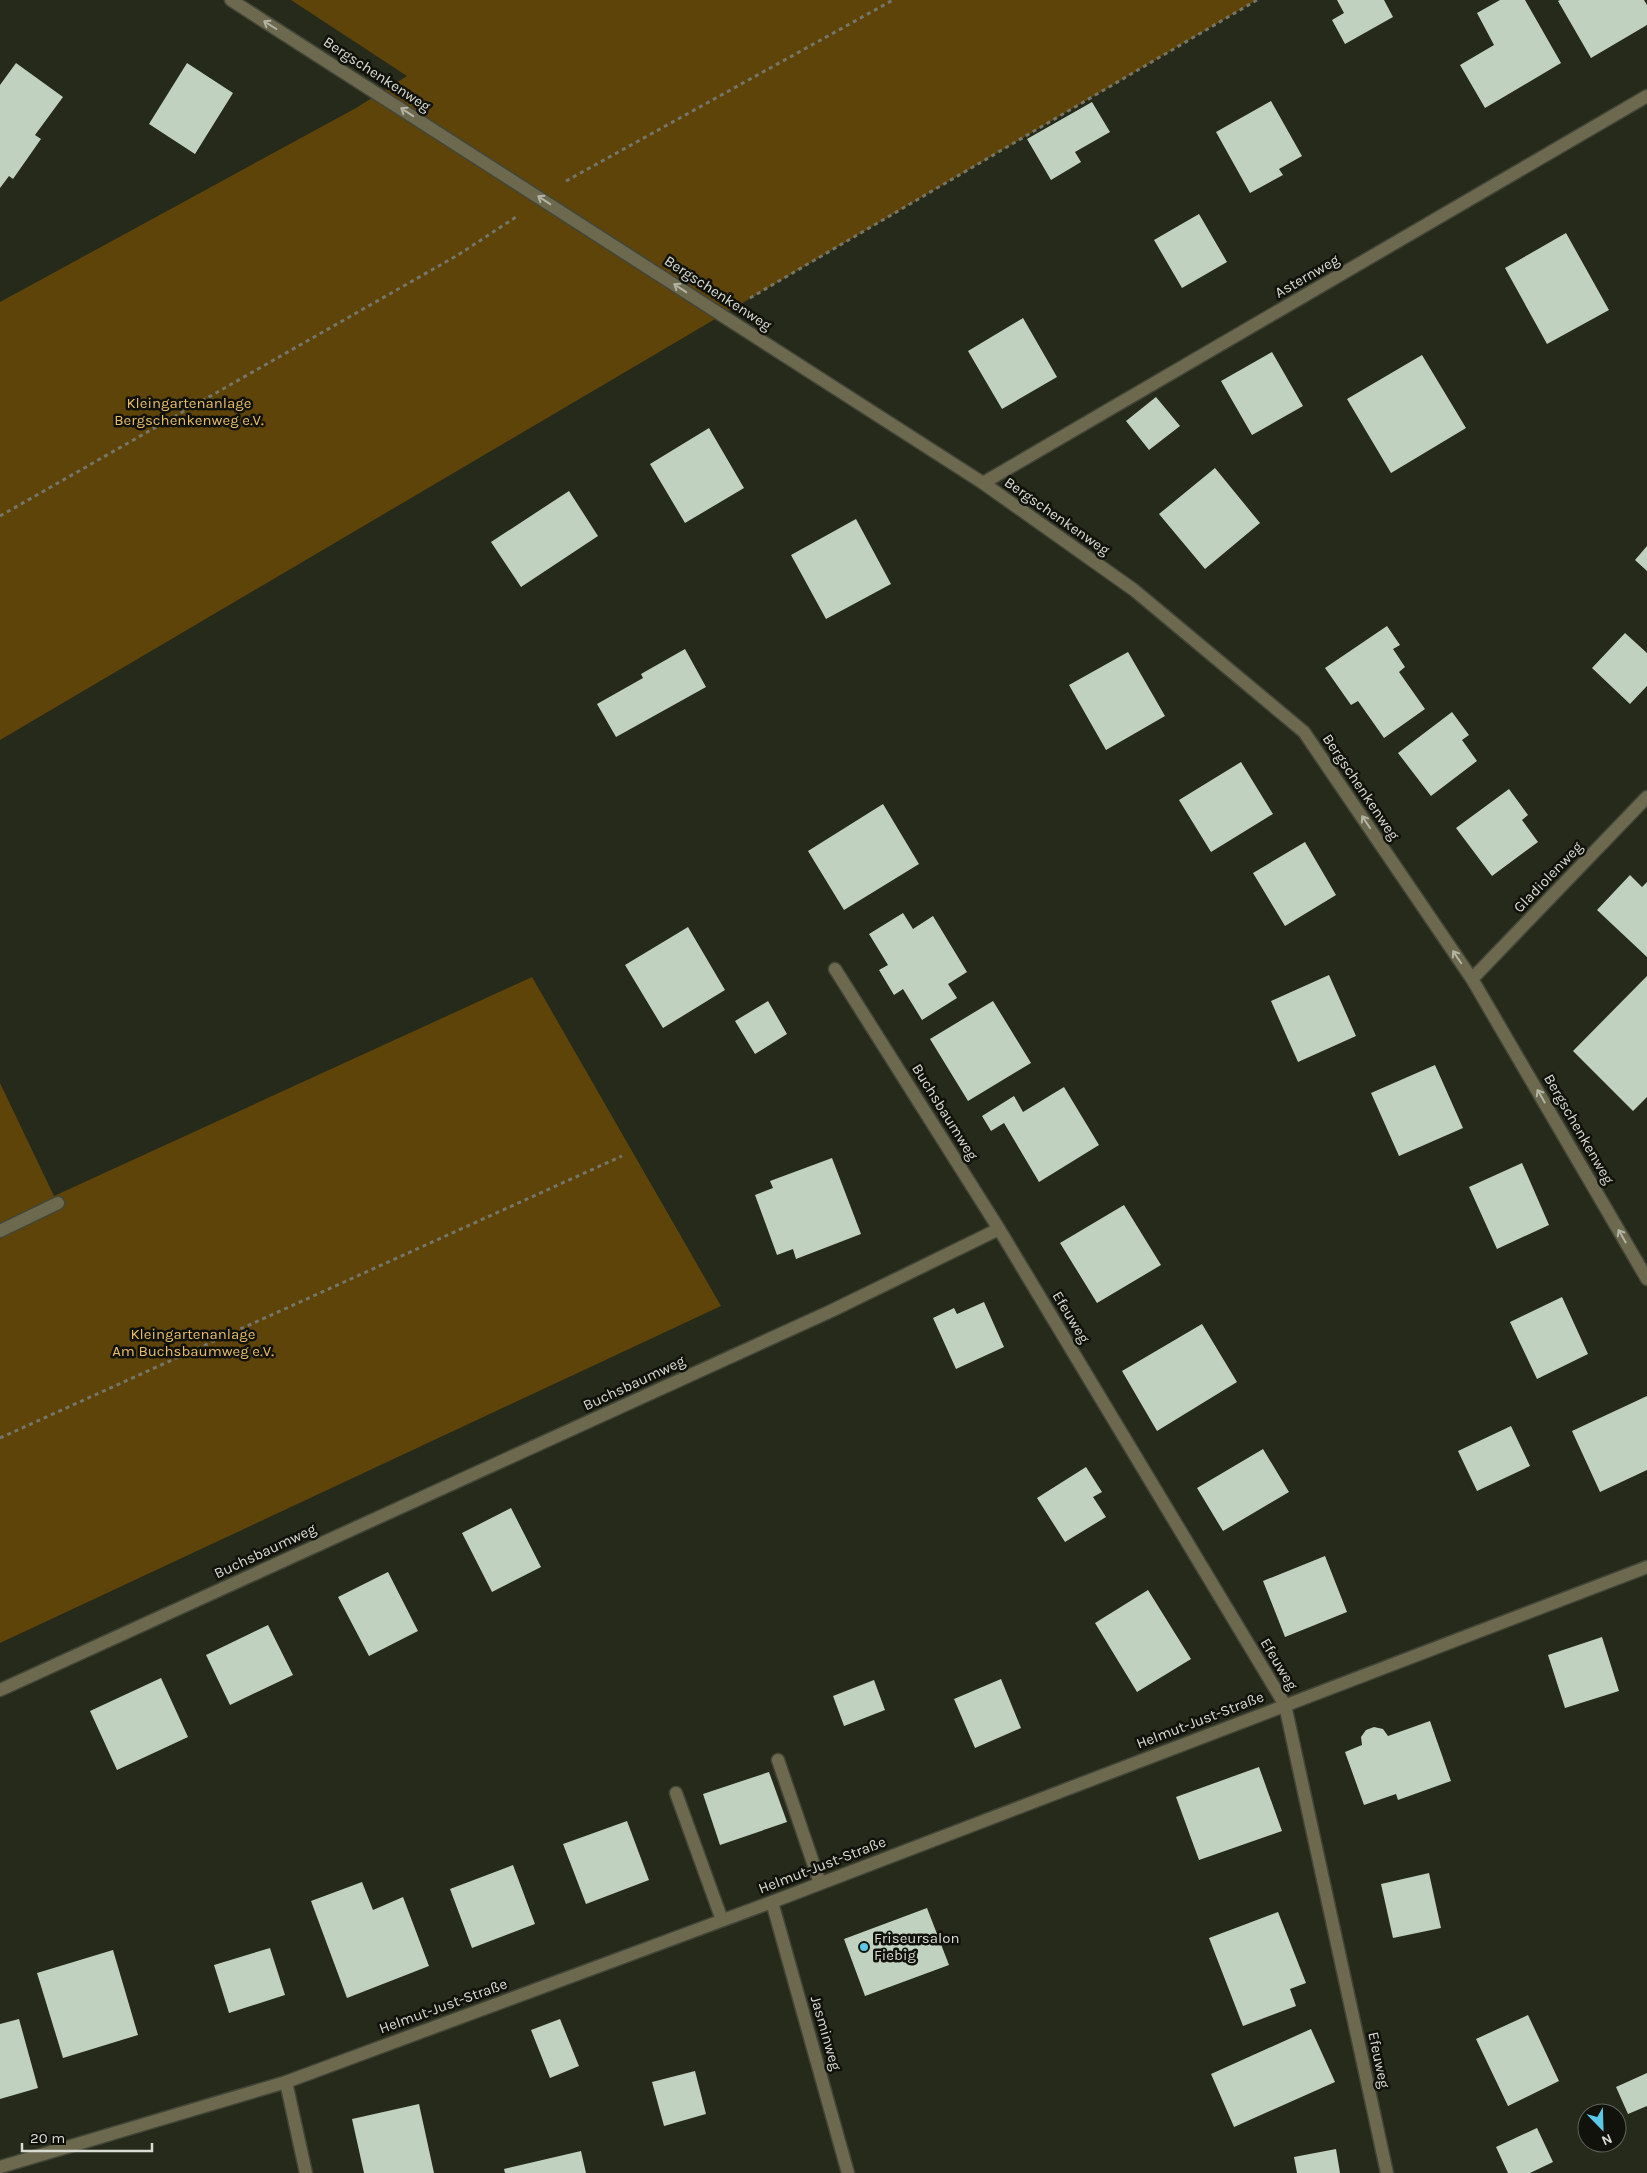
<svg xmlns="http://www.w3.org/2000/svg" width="1647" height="2173" viewBox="0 0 1647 2173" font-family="Karla,sans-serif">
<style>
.green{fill:#5e4409}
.building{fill:#c1d1bf}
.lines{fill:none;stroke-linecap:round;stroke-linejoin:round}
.minor-casing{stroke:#434637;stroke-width:15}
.path{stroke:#737669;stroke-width:3;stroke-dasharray:4 4;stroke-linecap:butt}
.minor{stroke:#6c694f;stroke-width:12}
.oneway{stroke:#b3b4a4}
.poi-dot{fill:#5bc8e7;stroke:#10120b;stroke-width:2}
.labels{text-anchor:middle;stroke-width:5;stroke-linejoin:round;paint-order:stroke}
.street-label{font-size:15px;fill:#d9dcd2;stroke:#10120b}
.park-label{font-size:15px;fill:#eabe6a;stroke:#10120b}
.poi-label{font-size:15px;fill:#d9dcd2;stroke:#10120b;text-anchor:start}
</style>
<rect width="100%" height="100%" fill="#262a1a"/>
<path class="green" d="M 291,0 L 1257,0 L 0,740 L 0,302 L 356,108 L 407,76 Z
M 532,977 L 721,1306 L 0,1643 L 0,1083 L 54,1196 Z"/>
<path class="building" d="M 1337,0 L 1384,0 L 1393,17 L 1345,44 L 1332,20 L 1344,13 Z
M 1500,0 L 1525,0 L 1561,63 L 1485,108 L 1460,65 L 1494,45 L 1477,13 Z
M 1560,0 L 1644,0 L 1647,5 L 1647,25 L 1591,58 L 1558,1 Z
M 16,63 L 63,97 L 35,135 L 41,139 L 13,179 L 9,176 L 0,188 L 0,85 Z
M 187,63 L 233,93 L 195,154 L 149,124 Z
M 1271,101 L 1302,156 L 1279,169 L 1283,175 L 1250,193 L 1216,132 Z
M 1092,102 L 1110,132 L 1075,152 L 1081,162 L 1051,180 L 1027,139 Z
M 1199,214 L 1227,262 L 1182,288 L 1154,240 Z
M 1566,233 L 1609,310 L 1547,344 L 1505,268 Z
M 1023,318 L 1057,377 L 1002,409 L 968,351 Z
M 1272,352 L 1303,406 L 1252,435 L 1221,381 Z
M 1422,355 L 1466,428 L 1391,473 L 1347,399 Z
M 1156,397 L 1180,426 L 1149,450 L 1126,421 Z
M 709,428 L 744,488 L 685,523 L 650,464 Z
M 1215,468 L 1260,523 L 1205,569 L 1159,514 Z
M 569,491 L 598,536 L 521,587 L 491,542 Z
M 856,519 L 891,584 L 826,619 L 791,555 Z
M 1647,546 L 1647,571 L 1635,560 Z
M 1387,626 L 1400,645 L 1393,649 L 1405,667 L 1399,672 L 1425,709 L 1384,738 L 1358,701 L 1351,705 L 1325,668 Z
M 1625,633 L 1647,653 L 1647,686 L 1630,704 L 1592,668 Z
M 685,649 L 706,687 L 616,737 L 597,704 L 643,678 L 641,674 Z
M 1128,652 L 1165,716 L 1106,750 L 1069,685 Z
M 1452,712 L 1469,735 L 1462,740 L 1477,761 L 1431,796 L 1398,753 Z
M 1241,762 L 1273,814 L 1211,852 L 1179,800 Z
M 1509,789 L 1528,815 L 1522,820 L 1538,842 L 1492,876 L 1456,828 Z
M 883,804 L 919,864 L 844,910 L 808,851 Z
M 1305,842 L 1336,895 L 1285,926 L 1253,873 Z
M 1630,875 L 1642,887 L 1647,882 L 1647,957 L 1597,910 Z
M 903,913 L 913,929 L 933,916 L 967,972 L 948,984 L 957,998 L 922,1020 L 903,989 L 894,995 L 879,970 L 888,965 L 869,934 Z
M 688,927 L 725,990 L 663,1028 L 625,965 Z
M 1329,975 L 1356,1036 L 1298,1062 L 1271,1001 Z
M 1647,976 L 1647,1097 L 1633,1111 L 1573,1051 Z
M 768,1001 L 787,1034 L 755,1054 L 735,1021 Z
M 993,1001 L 1031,1063 L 968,1101 L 930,1039 Z
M 1435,1065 L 1463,1128 L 1399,1156 L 1371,1093 Z
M 1064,1087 L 1099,1145 L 1039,1182 L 1004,1123 L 991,1131 L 982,1116 L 1014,1096 L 1023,1112 Z
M 832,1158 L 861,1234 L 796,1259 L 793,1249 L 777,1255 L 755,1195 L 773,1188 L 770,1181 Z
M 1522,1163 L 1549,1225 L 1497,1249 L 1469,1187 Z
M 1124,1205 L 1161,1265 L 1097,1303 L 1060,1243 Z
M 1562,1297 L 1588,1354 L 1537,1379 L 1510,1322 Z
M 984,1302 L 1004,1347 L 956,1369 L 933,1318 L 954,1308 L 957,1314 Z
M 1202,1324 L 1237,1382 L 1157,1431 L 1122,1371 Z
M 1647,1396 L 1647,1470 L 1600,1492 L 1572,1431 Z
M 1511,1426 L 1530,1466 L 1477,1491 L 1458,1451 Z
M 1263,1449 L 1289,1492 L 1223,1531 L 1197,1488 Z
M 1086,1467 L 1102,1492 L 1093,1497 L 1106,1517 L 1065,1542 L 1037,1498 Z
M 511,1508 L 541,1567 L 492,1592 L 462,1533 Z
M 1325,1556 L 1347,1612 L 1285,1637 L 1263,1581 Z
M 388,1572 L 418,1631 L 369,1656 L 338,1597 Z
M 1148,1590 L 1191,1659 L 1137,1692 L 1095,1623 Z
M 268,1625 L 293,1675 L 230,1705 L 206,1655 Z
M 1602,1637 L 1619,1691 L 1565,1708 L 1548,1655 Z
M 161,1678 L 188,1737 L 117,1770 L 90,1711 Z
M 1001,1679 L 1021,1728 L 975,1748 L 954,1699 Z
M 874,1680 L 885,1710 L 844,1726 L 833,1696 Z
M 1430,1721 L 1451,1781 L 1398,1800 L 1396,1794 L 1364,1805 L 1345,1752 L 1362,1745 L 1361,1737 L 1366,1730 L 1374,1727 L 1383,1729 L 1388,1736 Z
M 1259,1767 L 1282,1831 L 1199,1860 L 1176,1797 Z
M 769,1772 L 787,1822 L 720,1845 L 703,1794 Z
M 627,1821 L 649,1880 L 586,1904 L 563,1844 Z
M 513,1865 L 535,1924 L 472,1948 L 450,1889 Z
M 1429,1873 L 1441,1928 L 1393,1938 L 1381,1884 Z
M 362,1882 L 373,1910 L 403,1897 L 429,1966 L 347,1998 L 311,1901 Z
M 927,1908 L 949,1965 L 865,1996 L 844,1939 Z
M 1278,1912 L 1306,1983 L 1290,1989 L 1296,2006 L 1243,2026 L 1209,1938 Z
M 270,1948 L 285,1995 L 229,2013 L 214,1965 Z
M 113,1950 L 138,2035 L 63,2058 L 37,1973 Z
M 1528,2015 L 1559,2081 L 1508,2106 L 1476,2039 Z
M 19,2019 L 38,2088 L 0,2099 L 0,2024 Z
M 560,2019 L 579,2066 L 550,2078 L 531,2030 Z
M 1311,2029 L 1335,2082 L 1234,2127 L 1211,2074 Z
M 695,2071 L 706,2114 L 664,2126 L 652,2082 Z
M 1647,2073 L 1647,2106 L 1628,2114 L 1616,2087 Z
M 419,2104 L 434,2173 L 364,2173 L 352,2119 Z
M 1537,2128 L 1553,2162 L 1530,2173 L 1508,2173 L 1496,2147 Z
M 1336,2149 L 1340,2173 L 1297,2173 L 1294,2157 Z
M 581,2151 L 586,2173 L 505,2173 L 504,2169 Z"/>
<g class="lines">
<defs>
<path id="minor" d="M 231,0 L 983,483 L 1134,590 L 1304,732 L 1472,979 L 1647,1279
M 983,483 L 1647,96
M 1472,979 L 1647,797
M 999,1229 L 1285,1705 L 1387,2173
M 0,1231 L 58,1203
M 0,1690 L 831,1311 L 999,1229 L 835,969
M 778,1760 L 820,1883
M 676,1793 L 722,1920
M 772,1902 L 848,2173
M 286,2082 L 306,2173
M 0,2167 L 286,2082 L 772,1902 L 1647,1567"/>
</defs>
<use href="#minor" class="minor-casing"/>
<path class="path" d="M 566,181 L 893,0
M 750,298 L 1257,0
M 0,516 L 458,255 L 516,217
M 0,1438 L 622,1156"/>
<use href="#minor" class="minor"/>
</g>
<defs><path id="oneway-shaft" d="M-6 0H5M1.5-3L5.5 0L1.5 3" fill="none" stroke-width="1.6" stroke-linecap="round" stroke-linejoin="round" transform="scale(1.25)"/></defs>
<g class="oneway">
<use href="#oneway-shaft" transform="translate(270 25) rotate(-148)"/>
<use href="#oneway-shaft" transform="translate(407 112) rotate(-147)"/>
<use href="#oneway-shaft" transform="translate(544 200) rotate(-147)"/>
<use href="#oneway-shaft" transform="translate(680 288) rotate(-147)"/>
<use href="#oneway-shaft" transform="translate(1366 822) rotate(-124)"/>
<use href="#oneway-shaft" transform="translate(1457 957) rotate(-124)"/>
<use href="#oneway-shaft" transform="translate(1541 1096) rotate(-120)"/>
<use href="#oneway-shaft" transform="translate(1622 1236) rotate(-120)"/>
</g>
<circle class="poi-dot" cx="864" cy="1947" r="5"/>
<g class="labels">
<g class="street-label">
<text transform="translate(377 74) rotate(33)" y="5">Bergschenkenweg</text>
<text transform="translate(1307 276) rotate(-30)" y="5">Asternweg</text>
<text transform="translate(718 293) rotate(33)" y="5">Bergschenkenweg</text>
<text transform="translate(1057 516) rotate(35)" y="5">Bergschenkenweg</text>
<text transform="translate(1361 787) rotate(56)" y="5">Bergschenkenweg</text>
<text transform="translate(1548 877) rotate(-46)" y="5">Gladiolenweg</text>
<text transform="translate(945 1112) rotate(58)" y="5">Buchsbaumweg</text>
<text transform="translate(1579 1129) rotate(60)" y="5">Bergschenkenweg</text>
<text transform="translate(1071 1317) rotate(59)" y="5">Efeuweg</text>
<text transform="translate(634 1383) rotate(-25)" y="5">Buchsbaumweg</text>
<text transform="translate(265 1551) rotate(-25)" y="5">Buchsbaumweg</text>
<text transform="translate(1279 1664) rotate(59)" y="5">Efeuweg</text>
<text transform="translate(1200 1720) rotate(-21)" y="5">Helmut-Just-Straße</text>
<text transform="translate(822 1865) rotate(-21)" y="5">Helmut-Just-Straße</text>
<text transform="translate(443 2006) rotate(-20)" y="5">Helmut-Just-Straße</text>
<text transform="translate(826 2033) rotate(74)" y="5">Jasminweg</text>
<text transform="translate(1379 2060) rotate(78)" y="5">Efeuweg</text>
</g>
<g class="park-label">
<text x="189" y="408">Kleingartenanlage<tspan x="189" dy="17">Bergschenkenweg e.V.</tspan></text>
<text x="193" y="1339">Kleingartenanlage<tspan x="193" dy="17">Am Buchsbaumweg e.V.</tspan></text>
</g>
<g class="poi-label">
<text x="874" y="1943">Friseursalon<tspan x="874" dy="17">Fiebig</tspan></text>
</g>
</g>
<g transform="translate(1602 2128) rotate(157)"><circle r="24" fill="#10120b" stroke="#60635b"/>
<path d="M0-4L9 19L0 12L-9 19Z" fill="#5bc8e7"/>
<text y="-8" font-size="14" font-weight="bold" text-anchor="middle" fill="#d9dcd2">N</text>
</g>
<path d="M22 2143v8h130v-8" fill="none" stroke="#d9dcd2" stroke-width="2.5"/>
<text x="30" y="2143" font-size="15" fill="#d9dcd2" stroke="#10120b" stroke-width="4" paint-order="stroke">20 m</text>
</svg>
